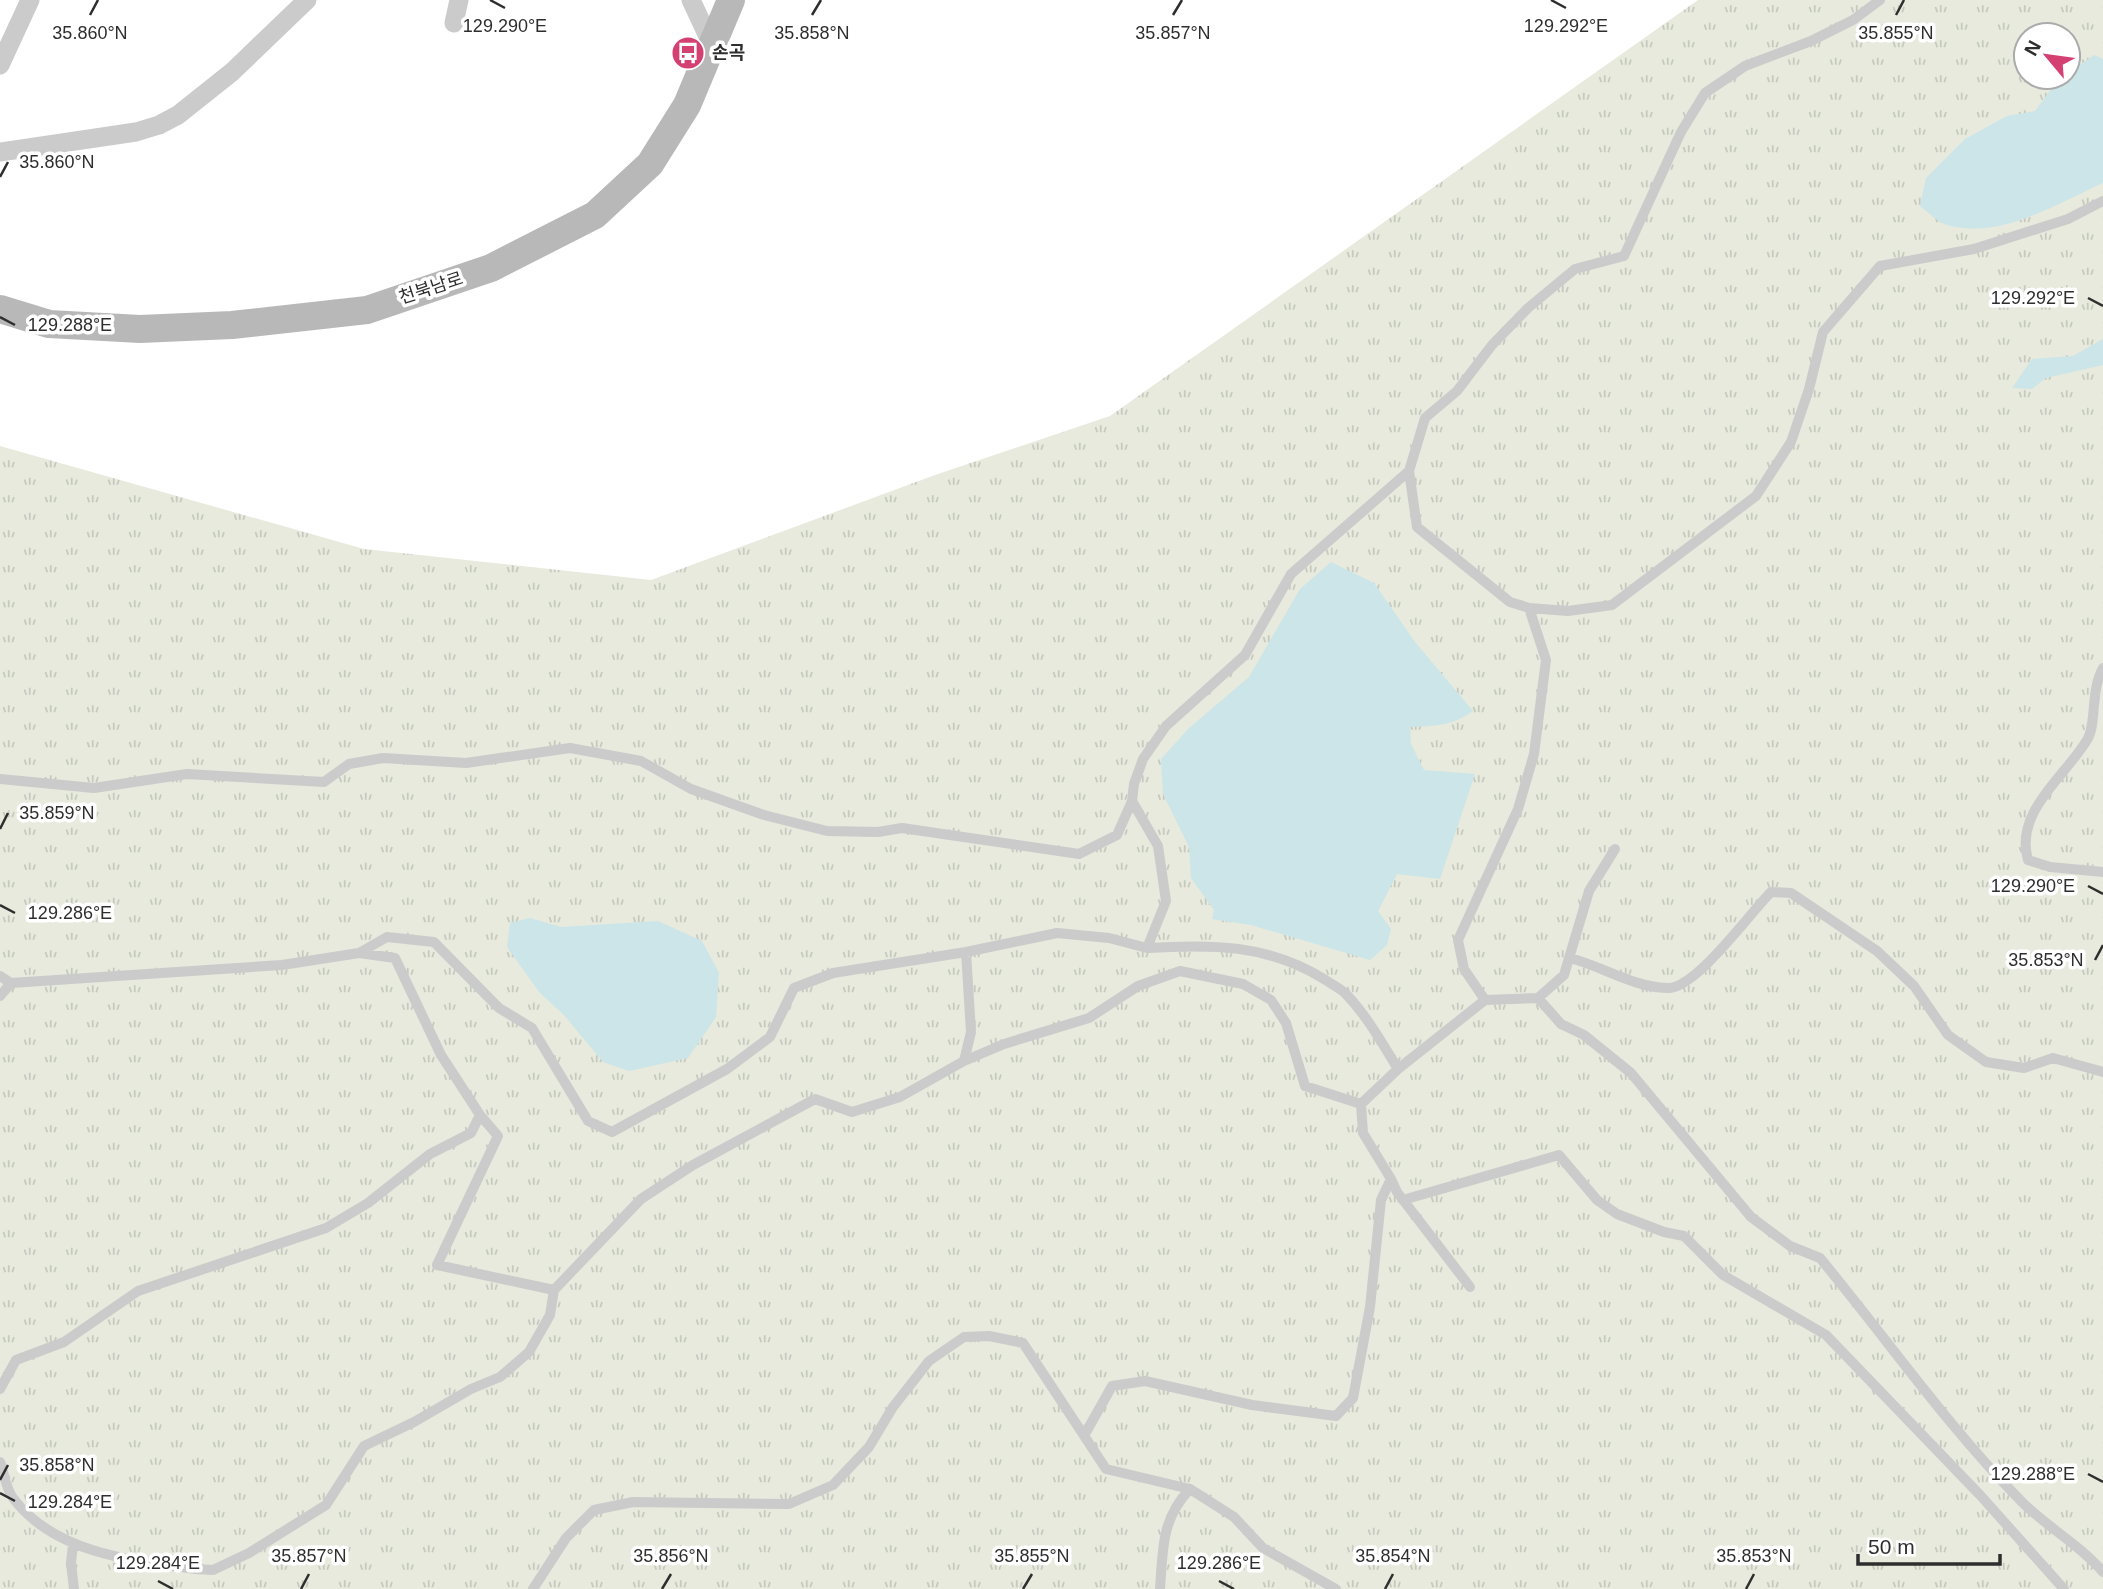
<svg xmlns="http://www.w3.org/2000/svg" width="2103" height="1589" viewBox="0 0 2103 1589" font-family="Arial,'Noto Sans KR',sans-serif">
<style>
.grass{fill:url(#grass-tufts);fill-rule:evenodd}
.water{fill:#cbe5e8}
.lines{fill:none;stroke-linecap:round;stroke-linejoin:round}
.service{stroke:#cbcbcb;stroke-width:10}
.minor{stroke:#cbcbcb;stroke-width:19}
.secondary{stroke:#b8b8b8;stroke-width:28}
.ticks{fill:none;stroke:#2e2e2e;stroke-width:2.5}
.labels{text-anchor:middle;stroke-width:7;stroke-linejoin:round;paint-order:stroke}
.poi-label{font-size:18px;font-weight:bold;fill:#2e2e2e;stroke:#fff;text-anchor:start}
.street-label{font-size:18px;fill:#2e2e2e;stroke:#fff}
.ticks-label{font-size:18px;text-anchor:middle;fill:#2e2e2e;stroke:#fff;stroke-width:7;stroke-linejoin:round;paint-order:stroke}
</style>
<defs>
<pattern id="grass-tufts" width="24" height="20" patternUnits="userSpaceOnUse" patternTransform="scale(1.75)"><rect width="24" height="20" fill="#e7eadd"/><path d="M3 7l-1-3M5 7V3M7 7l1-3M15 17l-1-3M17 17v-4M19 17l1-3" fill="none" stroke="#c6c9be"/></pattern>
</defs>
<rect width="100%" height="100%" fill="#fff"/>
<path class="grass" d="M 1698,0 L 2103,0 L 2103,1589 L 0,1589 L 0,446 L 364,549 L 651,580 L 935,475 L 1110,416 ZM 2026,35 L 2068,35 L 2068,77 L 2026,77 Z"/>
<path class="water" d="M 2094,55 L 2103,59 L 2103,183 C 2056,204 2000,240 1947,225 C 1937,222 1928,212 1920,206 L 1926,178 L 1965,139 L 2007,116 L 2035,111 L 2058,80 L 2068,77 L 2068,73 Z
M 2103,339 L 2103,365 L 2046,378 L 2032,389 L 2012,388 L 2032,359 L 2073,356 Z
M 1331,562 L 1374,583 L 1415,642 L 1473,711 C 1452,726 1434,726 1410,727 L 1411,744 L 1424,770 L 1475,774 L 1440,879 L 1397,874 L 1378,911 L 1391,929 L 1387,945 L 1370,960 L 1251,925 L 1212,919 L 1214,910 L 1191,878 L 1189,847 L 1163,794 L 1161,759 L 1188,729 L 1249,677 L 1300,589 Z
M 530,918 L 561,927 L 658,921 L 702,941 L 719,973 L 716,1017 L 688,1058 L 629,1071 L 603,1062 L 564,1015 L 540,993 L 507,947 L 510,923 Z"/>
<g class="lines">
<path class="service" d="M 1409,471 L 1417,527 L 1510,602 L 1529,608 L 1546,660 L 1534,754 L 1518,809 L 1458,940 L 1464,969 L 1485,1000
M 1529,608 L 1568,611 L 1612,605 L 1756,496 L 1791,442 L 1809,389 L 1823,332 L 1880,266 L 1974,249 L 2068,219 L 2103,201
M 2103,668 C 2090,691 2097,725 2087,740 C 2064,778 2014,812 2028,860 L 2050,867 L 2103,872
M 0,779 L 94,788 L 187,774 L 324,782 L 349,764 L 383,758 L 466,763 L 570,748 L 641,761 L 691,789 L 764,815 L 827,831 L 878,832 L 902,828 L 1079,854 L 1117,835 L 1132,801 L 1134,784 L 1143,759 L 1166,726 L 1245,655 L 1291,574 L 1409,471 L 1425,418 L 1457,391 L 1492,345 L 1528,308 L 1575,269 L 1624,256 L 1681,132 L 1705,93 L 1745,66 L 1811,41 L 1853,20 L 1880,0
M 359,953 L 387,937 L 434,942 L 499,1008 L 532,1028 L 588,1121 L 612,1132 L 727,1069 L 770,1037 L 794,988 L 833,973 L 966,952 L 1057,933 L 1109,938 L 1147,948 L 1166,901 L 1158,846 L 1132,801
M 1570,958 C 1602,966 1632,987 1667,988 C 1695,990 1750,913 1771,892 L 1791,893 L 1877,951 L 1914,986 L 1948,1035 L 1986,1062 L 2024,1068 L 2053,1058 L 2103,1072
M 0,976 L 11,983 L 282,965 L 359,953 L 395,958 L 441,1055 L 480,1115 L 471,1133 L 430,1154 L 368,1203 L 326,1228 L 138,1291 L 64,1342 L 16,1360 L 0,1389
M 0,996 L 11,983
M 1538,998 L 1564,975 L 1589,891 L 1615,849
M 964,1061 L 1004,1044 L 1089,1018 L 1138,986 L 1180,971 L 1243,984 L 1271,1000 L 1286,1023 L 1305,1086 L 1361,1104 L 1398,1069 C 1382,1043 1367,1016 1346,994 C 1340,988 1331,984 1324,979 C 1267,944 1211,944 1147,948
M 1398,1069 L 1485,1000 L 1538,998 L 1561,1024 L 1584,1035 L 1631,1073 L 1751,1217 L 1790,1246 L 1820,1258 C 1887,1339 1948,1427 2022,1502 C 2047,1527 2080,1545 2103,1572
M 1391,1179 L 1397,1192 L 1470,1287
M 1403,1200 L 1559,1155 L 1597,1200 L 1617,1214 L 1664,1232 L 1684,1236 L 1723,1275 L 1826,1335 L 1980,1495 L 2064,1589
M 554,1290 L 641,1199 L 693,1165 L 815,1099 L 852,1112 L 900,1097 L 964,1061 L 971,1032 L 966,952
M 1085,1434 L 1112,1386 L 1145,1381 L 1252,1405 L 1336,1416 L 1353,1398 L 1370,1307 L 1381,1200 L 1391,1179 L 1363,1133 L 1361,1104
M 0,1462 C 4,1473 6,1489 13,1498 C 54,1553 132,1561 195,1569 L 213,1570 L 249,1553 L 326,1505 L 364,1446 L 414,1422 L 471,1389 L 500,1377 L 529,1352 L 550,1315 L 554,1290 L 437,1265 L 498,1136 L 480,1115
M 73,1544 L 71,1563 L 74,1589
M 533,1589 L 566,1538 L 594,1510 L 633,1502 L 789,1504 L 833,1485 L 869,1447 L 893,1407 L 929,1361 L 964,1337 L 989,1336 L 1023,1343 L 1106,1469 L 1190,1489
M 1160,1589 C 1163,1550 1161,1519 1190,1489 L 1234,1517 L 1263,1548 L 1336,1589"/>
<path class="minor" d="M 691,0 L 712,45
M 454,23 L 459,0
M 0,65 L 30,0
M 0,152 L 136,132 L 159,125 L 178,115 L 232,72 L 307,0"/>
<path class="secondary" d="M 0,309 L 49,324 L 140,329 L 232,325 L 367,310 L 491,268 L 595,215 L 650,164 L 687,105 L 731,0"/>
</g>
<path class="ticks" d="M 490,0 L 505,8M 1551,0 L 1566,8M 90,15 L 98,0M 812,15 L 821,0M 1173,15 L 1182,0M 1896,15 L 1904,0M 0,177 L 8,162M 2088,298 L 2103,306M 0,317 L 15,325M 0,829 L 8,813M 2088,886 L 2103,894M 0,905 L 15,913M 2095,960 L 2103,945M 2088,1474 L 2103,1482M 0,1480 L 8,1465M 0,1493 L 15,1501M 158,1581 L 173,1589M 1219,1581 L 1234,1589M 301,1589 L 309,1574M 662,1589 L 671,1574M 1023,1589 L 1032,1574M 1385,1589 L 1393,1574M 1746,1589 L 1754,1574"/>
<defs>
<symbol id="bus-disc" viewBox="-11 -11 22 22"><circle r="9.5" fill="#d54072" stroke="#fff"/><path d="M-5-6H5V4H4V6H2V4H-2V6H-4V4H-5ZM-3.5-4V0h7V-4ZM-3.5 1.2v1.5H-2V1.2ZM2 1.2v1.5H3.5V1.2Z" fill="#fff"/></symbol>
</defs>
<g fill-rule="evenodd">
<use href="#bus-disc" x="669" y="34" width="38" height="38"/>
</g>
<g class="labels">
<g class="poi-label">
<text x="712" y="59">손곡</text>
</g>
<g class="street-label">
<text transform="translate(431 288) rotate(-18)" y="6">천북남로</text>
</g>
</g>
<g class="ticks-label">
<text x="505" y="32">129.290°E</text>
<text x="1566" y="32">129.292°E</text>
<text x="1173" y="39">35.857°N</text>
<text x="90" y="39">35.860°N</text>
<text x="812" y="39">35.858°N</text>
<text x="1896" y="39">35.855°N</text>
<text x="57" y="168">35.860°N</text>
<text x="2033" y="304">129.292°E</text>
<text x="70" y="331">129.288°E</text>
<text x="57" y="819">35.859°N</text>
<text x="2033" y="892">129.290°E</text>
<text x="70" y="919">129.286°E</text>
<text x="2046" y="966">35.853°N</text>
<text x="57" y="1471">35.858°N</text>
<text x="2033" y="1480">129.288°E</text>
<text x="70" y="1508">129.284°E</text>
<text x="309" y="1562">35.857°N</text>
<text x="671" y="1562">35.856°N</text>
<text x="1032" y="1562">35.855°N</text>
<text x="1393" y="1562">35.854°N</text>
<text x="1754" y="1562">35.853°N</text>
<text x="158" y="1569">129.284°E</text>
<text x="1219" y="1569">129.286°E</text>
</g>
<g transform="translate(2047 56) rotate(299)"><circle r="33" fill="#ffffff" stroke="#ababab" stroke-width="2"/>
<path d="M0-5L12 26L0 18L-12 26Z" fill="#d54072"/>
<text y="-10" font-size="19" font-weight="bold" text-anchor="middle" fill="#2e2e2e">N</text>
</g>
<path d="M1858 1554v10h142v-10" fill="none" stroke="#2e2e2e" stroke-width="3.5"/>
<text x="1868" y="1554" font-size="21" fill="#2e2e2e" stroke="#ffffff" stroke-width="5" paint-order="stroke">50 m</text>
</svg>
